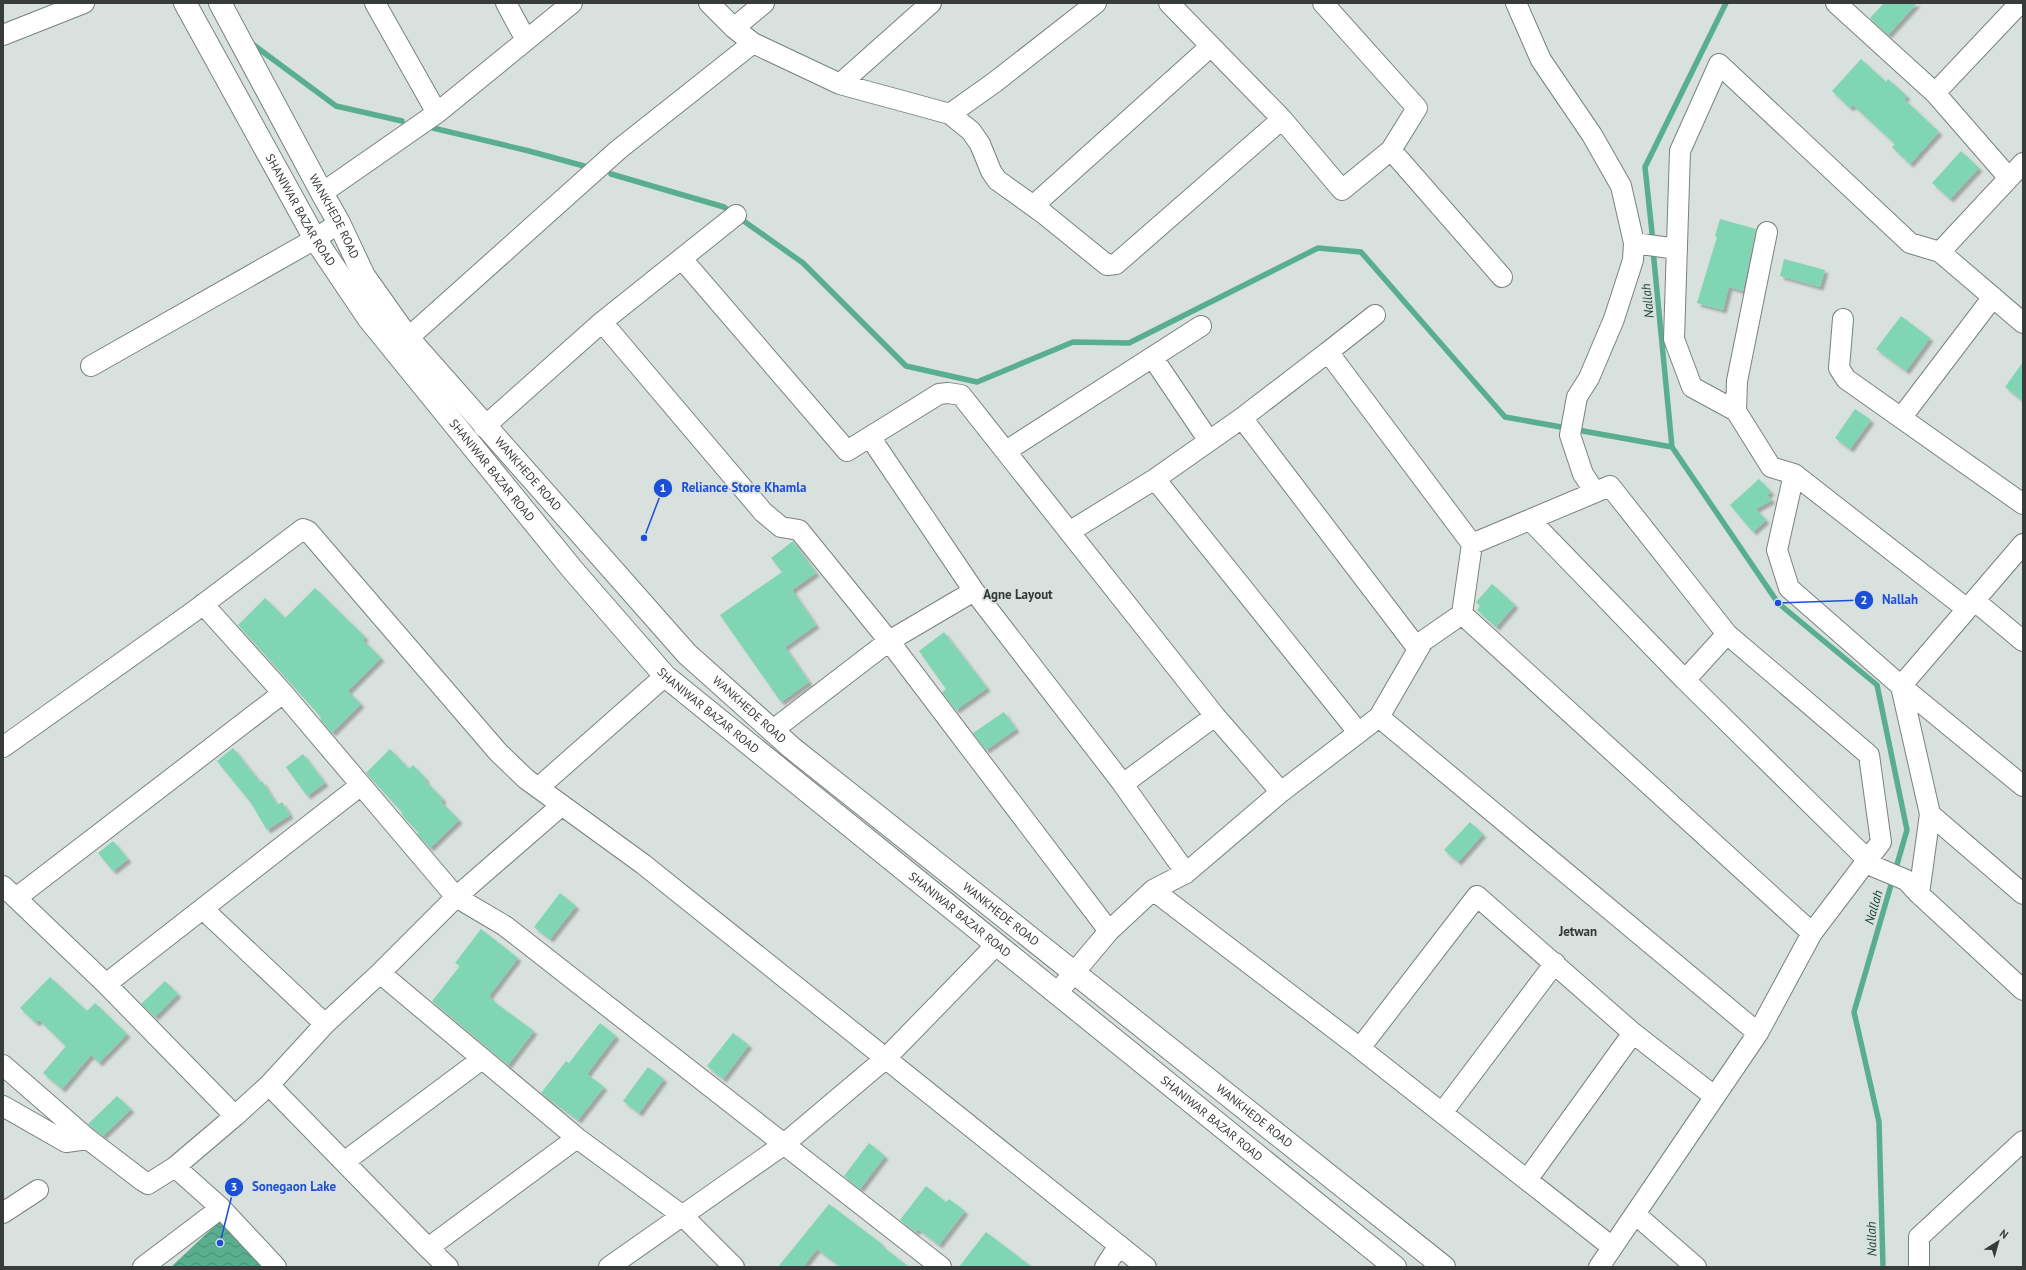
<svg xmlns="http://www.w3.org/2000/svg" width="2026" height="1270" viewBox="0 0 2026 1270" font-family="'PT Sans',sans-serif">
<style>
.water{fill:url(#water-waves)}
.lines{fill:none;stroke-linecap:round;stroke-linejoin:round}
.stream{stroke:#58ae8e;stroke-width:5.5}
.building{fill:#7fd5b4;filter:url(#shadow)}
.minor-casing{stroke:#7a827f;stroke-width:22}
.major-casing{stroke:#7a827f;stroke-width:24}
.minor{stroke:#fff;stroke-width:20}
.major{stroke:#fff;stroke-width:22}
.labels{text-anchor:middle;stroke-width:3.5;stroke-linejoin:round;paint-order:stroke}
.street-label{font-size:12px;fill:#373b39;stroke:#d8e1dd}
.water-label{font-size:13px;font-style:italic;fill:#1a4033;stroke:#d8e1dd}
.neighbourhood-label{font-size:13px;font-weight:bold;fill:#313835;stroke:#d8e1dd}
.leader{fill:none;stroke:#1d4ed8;stroke-width:1.5}
.callout-dot{fill:#1d4ed8;stroke:#d8e1dd;stroke-width:1.5}
.mark-label{font-size:12px;text-anchor:middle;font-weight:bold;fill:#fff}
.callout-label{font-size:13px;text-anchor:middle;font-weight:bold;fill:#1d4ed8;stroke:#d8e1dd;stroke-width:3.5;stroke-linejoin:round;paint-order:stroke}
</style>
<defs>
<pattern id="water-waves" width="16" height="10" patternUnits="userSpaceOnUse"><rect width="16" height="10" fill="#58ae8e"/><path d="M0 5q4-4 8 0t8 0" fill="none" stroke="#4a8f75"/></pattern>
<filter id="shadow"><feDropShadow dx="3.5" dy="3.5" stdDeviation="1" flood-color="#0004"/></filter>
</defs>
<rect width="100%" height="100%" fill="#d8e1dd"/>
<path class="water" d="M 221,1220 L 265,1267 L 171,1267 Z"/>
<g class="lines">
<path class="stream" d="M 251,43 L 336,106 L 402,121
M 433,128 L 529,151 L 584,166
M 611,174 L 724,207 L 803,263 L 906,366 L 977,382 L 1073,342 L 1129,343 L 1318,248 L 1361,252 L 1505,417 L 1672,447
M 1653,242 L 1645,167 L 1726,3
M 1653,250 L 1672,447 L 1778,603 L 1877,685 L 1907,830 L 1854,1012 L 1879,1122 L 1883,1267"/>
</g>
<path class="building" d="M 1884,3 L 1917,3 L 1888,35 L 1870,18 Z
M 1861,59 L 1886,82 L 1888,79 L 1907,96 L 1904,99 L 1939,132 L 1910,164 L 1892,147 L 1895,144 L 1853,105 L 1850,108 L 1832,91 Z
M 1961,151 L 1979,168 L 1950,199 L 1932,183 Z
M 1720,219 L 1756,229 L 1743,291 L 1729,287 L 1723,310 L 1697,303 L 1717,237 L 1715,236 Z
M 1784,259 L 1825,270 L 1820,287 L 1780,276 Z
M 1901,316 L 1930,338 L 1906,371 L 1876,349 Z
M 2023,362 L 2023,401 L 2005,387 Z
M 1855,409 L 1871,420 L 1850,449 L 1835,438 Z
M 1759,479 L 1771,492 L 1767,495 L 1772,500 L 1756,509 L 1766,520 L 1753,532 L 1730,505 Z
M 793,541 L 816,573 L 792,590 L 816,625 L 785,647 L 809,682 L 781,702 L 720,615 L 782,572 L 771,558 Z
M 1492,584 L 1515,605 L 1496,627 L 1477,610 L 1480,606 L 1476,602 Z
M 315,588 L 365,637 L 363,640 L 381,658 L 348,691 L 361,704 L 332,733 L 320,719 L 321,717 L 238,625 L 265,598 L 285,618 Z
M 944,632 L 987,688 L 956,710 L 942,692 L 946,689 L 919,651 Z
M 1004,712 L 1016,729 L 986,750 L 973,733 Z
M 233,748 L 260,782 L 262,781 L 277,805 L 282,802 L 290,815 L 267,830 L 251,803 L 217,761 Z
M 390,749 L 409,769 L 413,765 L 426,779 L 425,781 L 443,799 L 441,802 L 459,820 L 430,848 L 417,834 L 419,833 L 401,814 L 403,813 L 366,773 Z
M 303,754 L 325,783 L 307,796 L 286,767 Z
M 1470,822 L 1483,834 L 1458,862 L 1444,850 Z
M 113,841 L 128,859 L 113,871 L 98,853 Z
M 560,893 L 576,906 L 550,939 L 534,927 Z
M 481,929 L 518,958 L 489,996 L 493,1000 L 493,1001 L 534,1031 L 508,1065 L 432,1001 L 460,966 L 455,963 Z
M 50,977 L 87,1011 L 95,1003 L 127,1034 L 99,1063 L 91,1055 L 62,1089 L 43,1073 L 66,1046 L 39,1020 L 36,1023 L 20,1008 Z
M 165,981 L 178,994 L 155,1017 L 141,1004 Z
M 600,1023 L 616,1036 L 587,1074 L 604,1087 L 578,1120 L 541,1093 L 566,1061 L 569,1063 Z
M 733,1033 L 749,1045 L 723,1079 L 707,1066 Z
M 648,1067 L 664,1079 L 639,1113 L 623,1101 Z
M 117,1096 L 131,1109 L 103,1136 L 88,1124 Z
M 869,1143 L 885,1156 L 860,1189 L 844,1176 Z
M 926,1186 L 946,1202 L 949,1199 L 965,1211 L 939,1245 L 918,1229 L 916,1232 L 900,1220 Z
M 829,1204 L 882,1244 L 882,1246 L 909,1267 L 841,1267 L 817,1249 L 803,1267 L 778,1267 Z
M 986,1232 L 1032,1267 L 959,1267 Z"/>
<g class="lines">
<defs>
<path id="minor" d="M 375,3 L 437,113
M 506,3 L 526,40
M 709,3 L 734,28 L 753,43 L 840,84 L 950,114 L 995,82 L 1096,3
M 1169,3 L 1282,119 L 1342,190 L 1391,150
M 1323,3 L 1417,108 L 1391,150 L 1502,277
M 1516,3 L 1541,60 L 1592,135 L 1621,186 L 1634,243 L 1633,260 L 1614,319 L 1589,378 L 1577,397 L 1570,435 L 1583,474 L 1595,492
M 1836,3 L 1935,93
M 734,28 L 764,3
M 3,35 L 84,3
M 840,84 L 931,3
M 950,114 L 971,131 L 980,144 L 991,171 L 997,180 L 1043,213 L 1107,265 L 1116,264 L 1282,119
M 2023,163 L 1940,252 L 2023,323
M 2009,178 L 1935,93 L 2020,3
M 322,193 L 437,113 L 572,3
M 1033,206 L 1211,46
M 1634,243 L 1677,249
M 1940,252 L 1910,243 L 1719,64 L 1680,151 L 1674,339 L 1692,387 L 1736,411 L 1771,467 L 1794,474 L 1967,609
M 682,259 L 847,451 L 939,394 L 948,393 L 961,395 L 1215,716 L 1123,784 L 974,591 L 870,437
M 1843,319 L 1839,368 L 1846,379 L 2023,504
M 602,322 L 736,215
M 408,338 L 618,150 L 753,43
M 1328,352 L 1242,418 L 1418,649
M 1153,358 L 1209,441
M 91,366 L 315,239 L 339,223
M 1736,411 L 1737,381 L 1767,232
M 1242,418 L 1155,479 L 1358,732
M 1901,418 L 1993,297
M 484,427 L 602,322 L 763,512 L 781,527 L 799,530 L 889,641 L 974,591
M 1006,451 L 1201,326
M 1794,474 L 1777,550 L 1789,588 L 1901,686 L 2023,786
M 1530,520 L 1685,680 L 1875,867 L 1906,880 L 1919,894
M 1069,532 L 1155,479
M 1472,544 L 1610,486 L 1727,634 L 1869,755 L 1881,842 L 1812,933 L 1758,1033 L 1635,1214
M 2023,544 L 1901,686 L 1930,814 L 2023,894
M 1975,601 L 2023,641
M 1462,614 L 1812,933
M 1685,680 L 1727,634
M 1215,716 L 1281,792
M 1379,717 L 1758,1033
M 773,730 L 889,641 L 1109,931
M 3,747 L 193,612 L 299,532 L 303,529 L 308,531 L 498,752 L 526,779 L 643,864 L 1146,1267
M 1122,783 L 1186,873 L 1153,890
M 361,785 L 456,897 L 562,805
M 538,788 L 665,676
M 1930,814 L 1919,894 L 2023,990
M 1186,873 L 1281,792 L 1379,717 L 1423,641 L 1462,614 L 1472,544 L 1328,352 L 1375,315
M 3,886 L 16,898 L 283,693 L 203,604
M 16,898 L 106,984 L 361,785 L 283,693
M 380,973 L 577,1138 L 683,1216 L 734,1267
M 106,984 L 235,1116 L 269,1085 L 325,1024 L 203,909
M 1057,993 L 1109,931 L 1153,890 L 1352,1042 L 1612,1247
M 325,1024 L 380,973 L 456,897 L 505,926 L 941,1267
M 1360,1048 L 1477,896 L 1633,1033 L 1714,1096
M 3,1065 L 88,1139 L 143,1181 L 148,1184 L 175,1167 L 221,1208 L 276,1267
M 269,1085 L 428,1248 L 577,1138
M 3,1106 L 66,1142 L 88,1139
M 1442,1113 L 1555,963
M 344,1162 L 482,1059
M 175,1167 L 235,1116
M 1527,1180 L 1633,1033
M 3,1213 L 38,1190
M 428,1248 L 448,1267
M 143,1267 L 221,1208
M 609,1267 L 783,1145 L 886,1058 L 997,944
M 1105,1267 L 1119,1245
M 1599,1267 L 1635,1214 L 1696,1267
M 1919,1267 L 1919,1237 L 2023,1141"/>
<g id="major">
<path id="s1" d="M 185,3 L 315,239 L 369,319 L 572,569 L 665,676 L 1395,1267"/>
<path id="s2" d="M 220,3 L 322,193 L 339,223 L 364,276 L 408,338 L 687,654 L 792,748 L 1444,1267"/>
</g>
</defs>
<use href="#minor" class="minor-casing"/>
<use href="#major" class="major-casing"/>
<use href="#minor" class="minor"/>
<use href="#major" class="major"/>
</g>
<g class="labels">
<g class="street-label">
<text dy="4" stroke="none"><textPath href="#s1" startOffset="237">SHANIWAR BAZAR ROAD</textPath></text>
<text dy="4" stroke="none"><textPath href="#s2" startOffset="242">WANKHEDE ROAD</textPath></text>
<text dy="4" stroke="none"><textPath href="#s1" startOffset="561">SHANIWAR BAZAR ROAD</textPath></text>
<text dy="4" stroke="none"><textPath href="#s2" startOffset="566">WANKHEDE ROAD</textPath></text>
<text dy="4" stroke="none"><textPath href="#s1" startOffset="885">SHANIWAR BAZAR ROAD</textPath></text>
<text dy="4" stroke="none"><textPath href="#s2" startOffset="890">WANKHEDE ROAD</textPath></text>
<text dy="4" stroke="none"><textPath href="#s1" startOffset="1209">SHANIWAR BAZAR ROAD</textPath></text>
<text dy="4" stroke="none"><textPath href="#s2" startOffset="1214">WANKHEDE ROAD</textPath></text>
<text dy="4" stroke="none"><textPath href="#s2" startOffset="1538">WANKHEDE ROAD</textPath></text>
<text dy="4" stroke="none"><textPath href="#s1" startOffset="1533">SHANIWAR BAZAR ROAD</textPath></text>
</g>
<g class="water-label">
<text transform="translate(1647 301) rotate(-96)" y="5">Nallah</text>
<text transform="translate(1873 907) rotate(-74)" y="5">Nallah</text>
<text transform="translate(1871 1239) rotate(-92)" y="5">Nallah</text>
</g>
<g class="neighbourhood-label">
<text x="1018" y="599">Agne Layout</text>
<text x="1578" y="936">Jetwan</text>
</g>
</g>
<path class="leader" d="M644 538L663 488M1778 603L1864 600M220 1243L234 1187"/>
<g class="callout-dot">
<circle cx="644" cy="538" r="4"/>
<circle cx="1778" cy="603" r="4"/>
<circle cx="220" cy="1243" r="4"/>
<circle cx="663" cy="488" r="10"/>
<circle cx="1864" cy="600" r="10"/>
<circle cx="234" cy="1187" r="10"/>
</g>
<g class="mark-label">
<text x="663" y="492">1</text>
<text x="1864" y="604">2</text>
<text x="234" y="1191">3</text>
</g>
<g class="callout-label">
<text x="744" y="492">Reliance Store Khamla</text>
<text x="1900" y="604">Nallah</text>
<text x="294" y="1191">Sonegaon Lake</text>
</g>
<rect width="2026" height="1270" fill="none" stroke="#373b39" stroke-width="8"/>
<g transform="translate(1998 1242) rotate(37)" stroke="#d8e1dd" stroke-width="3" paint-order="stroke">
<path d="M0-3L7 15L0 10L-7 15Z" fill="#373b39"/>
<text y="-6" font-size="11" font-weight="bold" text-anchor="middle" fill="#373b39">N</text>
</g>
</svg>
